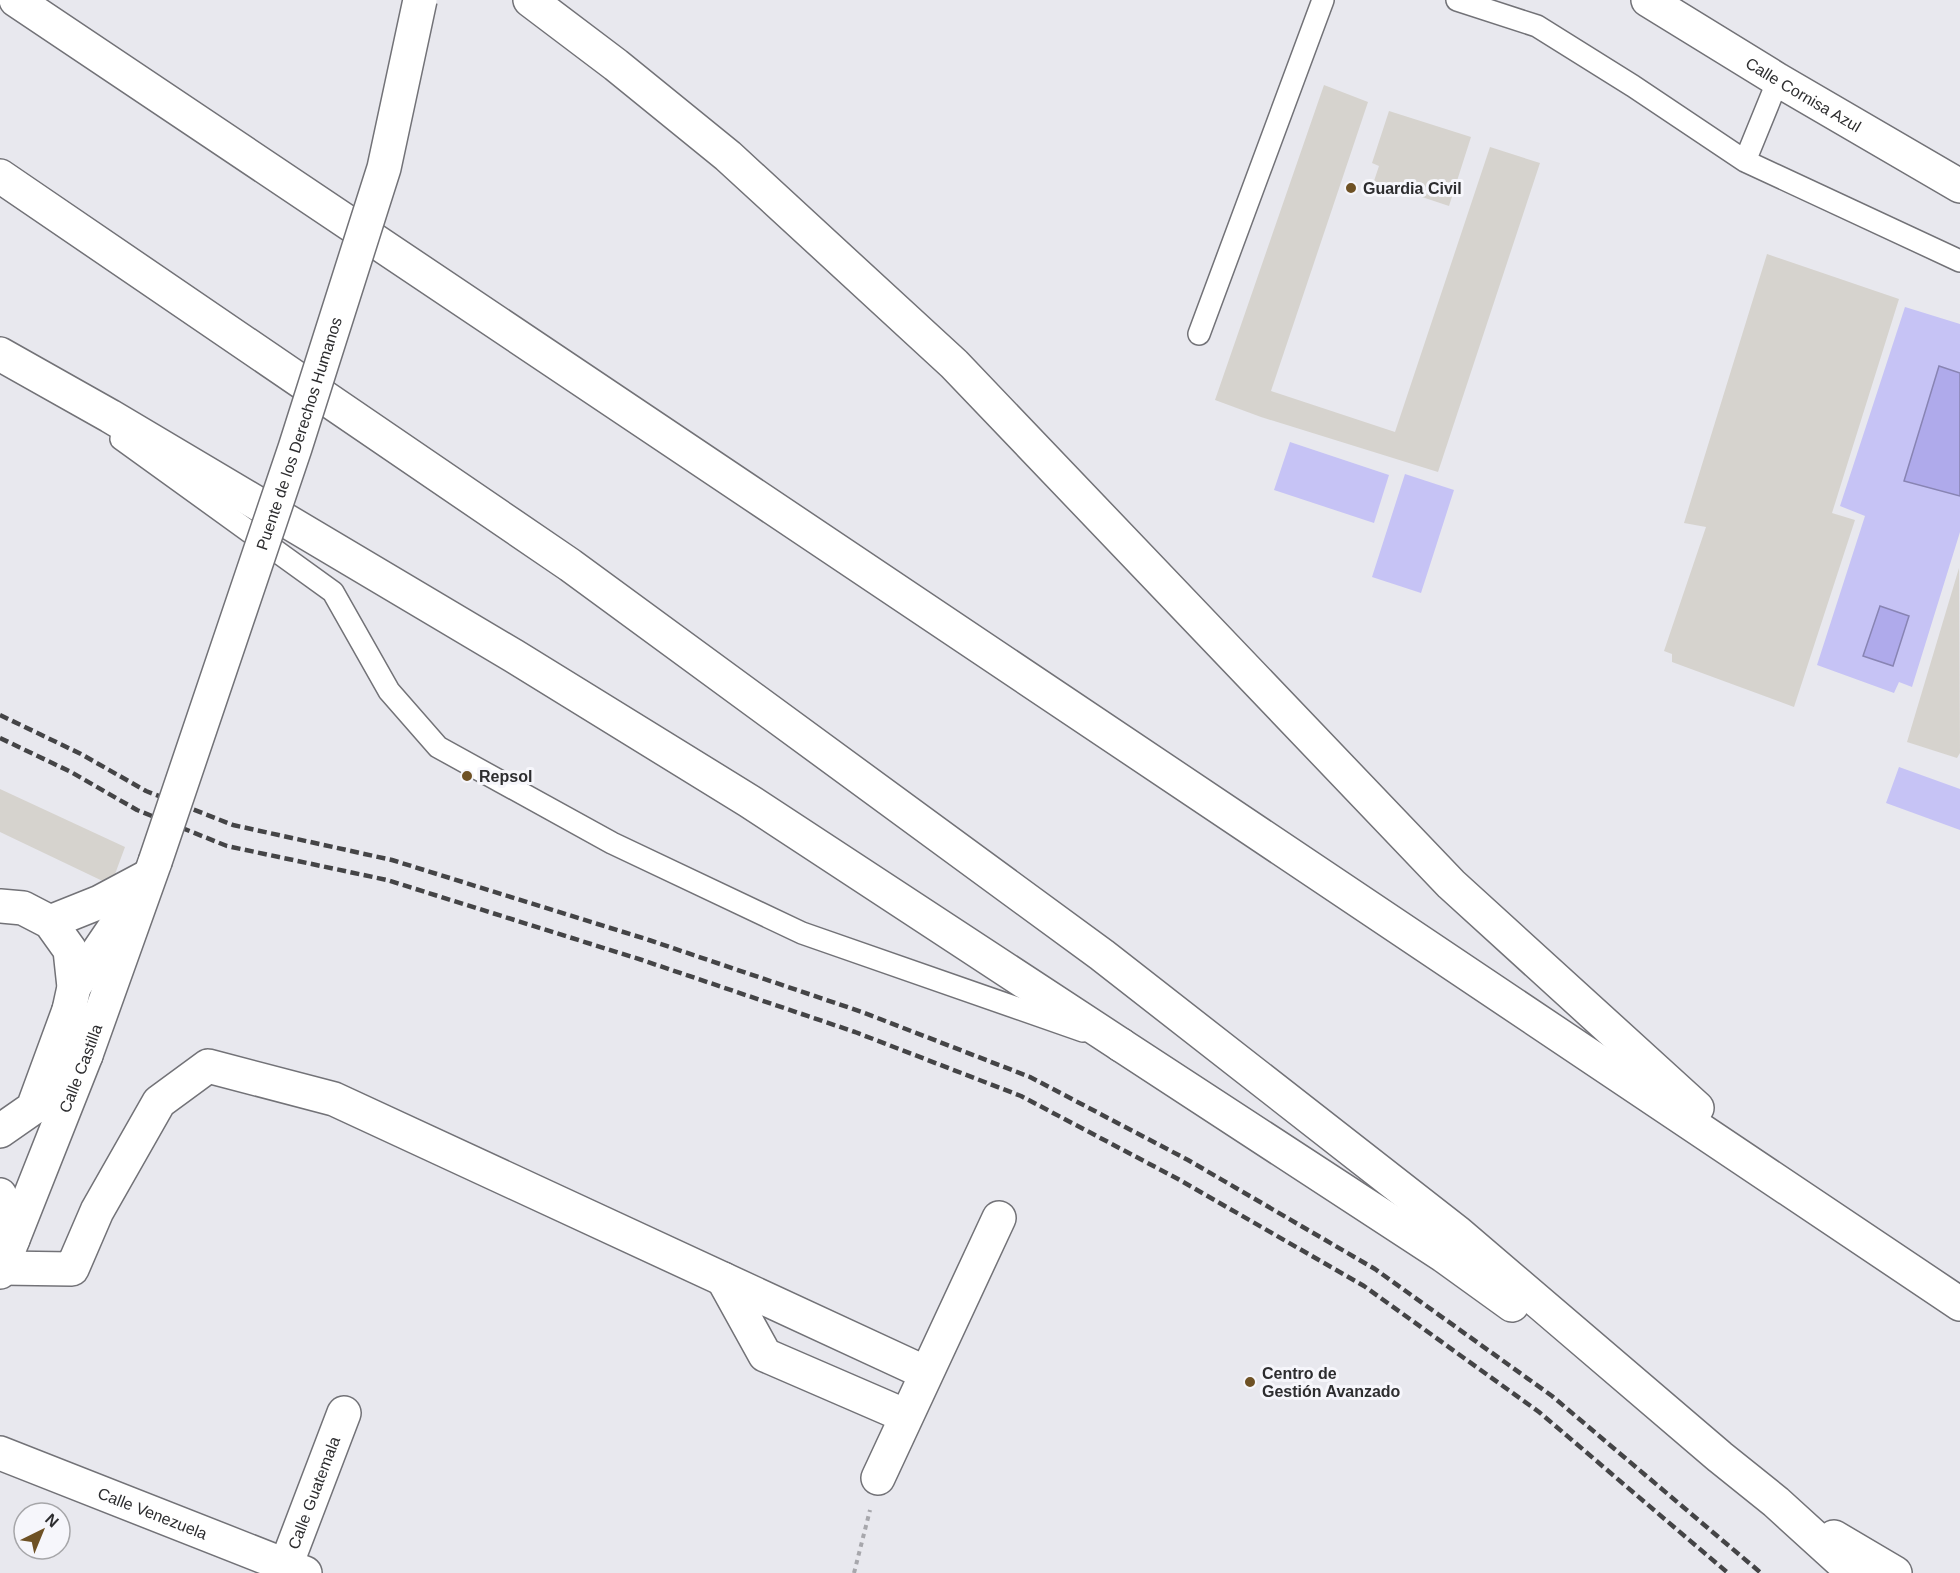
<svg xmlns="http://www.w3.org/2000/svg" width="1960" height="1573" viewBox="0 0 1960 1573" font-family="Helvetica,sans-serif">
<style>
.green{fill:#c6c3f5}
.water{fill:#afaaeb;stroke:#8884b3;stroke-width:1.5}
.building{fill:#d6d3ce}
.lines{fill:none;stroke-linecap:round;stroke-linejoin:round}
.lane-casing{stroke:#727277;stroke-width:24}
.street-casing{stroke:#727277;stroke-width:36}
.secondary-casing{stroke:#727277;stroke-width:36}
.path{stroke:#a7a7ac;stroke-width:4;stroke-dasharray:4.5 4.5;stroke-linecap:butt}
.lane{stroke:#fff;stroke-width:21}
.street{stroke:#fff;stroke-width:33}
.secondary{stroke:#fff;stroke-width:33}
.rail{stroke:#444446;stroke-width:4.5;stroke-dasharray:9 4.5;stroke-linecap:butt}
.secondary-bridge-casing{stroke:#727277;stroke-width:36;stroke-linecap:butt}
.secondary-bridge{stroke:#fff;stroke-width:33}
.poi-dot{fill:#6e5124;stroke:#f6f6fb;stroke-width:2}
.labels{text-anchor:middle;stroke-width:6;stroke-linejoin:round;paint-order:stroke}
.street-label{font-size:16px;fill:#2d2d2f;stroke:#f6f6fb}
.poi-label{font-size:16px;font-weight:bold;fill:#2d2d2f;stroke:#f6f6fb;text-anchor:start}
</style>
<rect width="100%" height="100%" fill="#e8e8ee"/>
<path class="green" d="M 1905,307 L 1960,324 L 1960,532 L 1912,687 L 1899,682 L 1894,693 L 1817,665 L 1865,516 L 1840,506 Z
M 1290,442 L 1389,475 L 1374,523 L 1274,490 Z
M 1405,474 L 1454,490 L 1421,593 L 1372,577 Z
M 1899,767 L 1960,789 L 1960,830 L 1886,803 Z"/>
<path class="water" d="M 1939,366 L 1960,373 L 1960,496 L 1904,481 Z
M 1880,606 L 1909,616 L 1893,666 L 1863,656 Z"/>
<path class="building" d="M 1324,85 L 1368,102 L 1271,391 L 1395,432 L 1490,147 L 1540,163 L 1438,472 L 1261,417 L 1215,400 Z
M 1389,111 L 1471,137 L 1449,206 L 1374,181 L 1379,166 L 1372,163 Z
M 1767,254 L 1899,299 L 1832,513 L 1855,520 L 1794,707 L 1672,662 L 1672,654 L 1664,651 L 1706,527 L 1684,523 Z
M 1959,568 L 1960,753 L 1957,758 L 1907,742 Z
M 0,789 L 125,847 L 111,885 L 0,832 Z"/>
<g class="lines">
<defs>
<path id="lane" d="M 1457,0 L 1537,26 L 1633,86 L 1745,161 L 1960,261
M 1745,161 L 1778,80
M 1199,334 L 1323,0
M 121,439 L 333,592 L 389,691 L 438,747 L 612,843 L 802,933 L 1083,1031"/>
<g id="street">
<path id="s1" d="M 1648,0 L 1778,80 L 1960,186"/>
<path d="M 0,354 L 110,416 L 514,656 L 749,801 L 1121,1045"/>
<path d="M 0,906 L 23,908 L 50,922 L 70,950 L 74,987 L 69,1010 L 33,1108 L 0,1131"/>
<path d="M 50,922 L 100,902 L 145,878"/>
<path d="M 74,987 L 138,893"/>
<path d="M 0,1195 L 13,1239"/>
<path d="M 2,1268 L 72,1269 L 97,1211 L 159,1102 L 208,1066 L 334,1099 L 926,1373"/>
<path d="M 723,1279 L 765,1355 L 906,1416"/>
<path id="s2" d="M 0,1453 L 305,1573"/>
<path d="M 878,1478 L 999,1218"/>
<path id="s3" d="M 283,1573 L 344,1413"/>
</g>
<g id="secondary">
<path d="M 16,0 L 1960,1304"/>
<path d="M 530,0 L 616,65 L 728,156 L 954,364 L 1451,884 L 1697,1108"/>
<path d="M 0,176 L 570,565 L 1102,955 L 1458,1233 L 1720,1457 L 1776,1502 L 1854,1573"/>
<path d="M 69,1010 L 86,1055"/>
<path d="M 1121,1045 L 1444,1256 L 1512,1305"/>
<path id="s4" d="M 0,1272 L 86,1055 L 155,862"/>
<path d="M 1834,1537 L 1895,1573"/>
</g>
</defs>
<use href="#lane" class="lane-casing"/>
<use href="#street" class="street-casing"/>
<use href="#secondary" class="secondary-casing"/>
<path class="path" d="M 854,1573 L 870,1510"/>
<use href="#lane" class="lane"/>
<use href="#street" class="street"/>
<use href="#secondary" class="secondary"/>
<path class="rail" d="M 0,715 L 81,754 L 146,791 L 233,825 L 392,860 L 649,940 L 862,1012 L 1030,1077 L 1188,1160 L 1375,1269 L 1552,1396 L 1761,1573
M 0,738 L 71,772 L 137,810 L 227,846 L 387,880 L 642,960 L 855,1032 L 1021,1096 L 1178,1179 L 1364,1286 L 1539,1412 L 1728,1573"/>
<defs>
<g id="secondary-bridge">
<path id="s5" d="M 155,862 L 295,448 L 384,168 L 420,0"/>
</g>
</defs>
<use href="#secondary-bridge" class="secondary-bridge-casing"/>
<use href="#secondary-bridge" class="secondary-bridge"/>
</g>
<g class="poi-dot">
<circle cx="1351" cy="188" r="6"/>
<circle cx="467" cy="776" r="6"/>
<circle cx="1250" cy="1382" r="6"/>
</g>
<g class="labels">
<g class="street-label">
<text dy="6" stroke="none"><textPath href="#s1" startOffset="182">Calle Cornisa Azul</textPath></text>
<text dy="6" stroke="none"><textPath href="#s5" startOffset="452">Puente de los Derechos Humanos</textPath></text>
<text dy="6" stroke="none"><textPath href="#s4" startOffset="219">Calle Castilla</textPath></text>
<text dy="6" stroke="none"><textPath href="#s3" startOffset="86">Calle Guatemala</textPath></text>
<text dy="6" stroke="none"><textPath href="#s2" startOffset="164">Calle Venezuela</textPath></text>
</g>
<g class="poi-label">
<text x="1363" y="194">Guardia Civil</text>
<text x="479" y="782">Repsol</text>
<text x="1262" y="1379">Centro de<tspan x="1262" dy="18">Gestión Avanzado</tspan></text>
</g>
</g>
<g transform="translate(42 1531) rotate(43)"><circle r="28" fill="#f6f6fb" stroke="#a6a6a9" stroke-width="1.5"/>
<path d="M0-4.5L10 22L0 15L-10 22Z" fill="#6e5124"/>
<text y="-9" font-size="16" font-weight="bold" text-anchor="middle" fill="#2d2d2f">N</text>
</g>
</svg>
